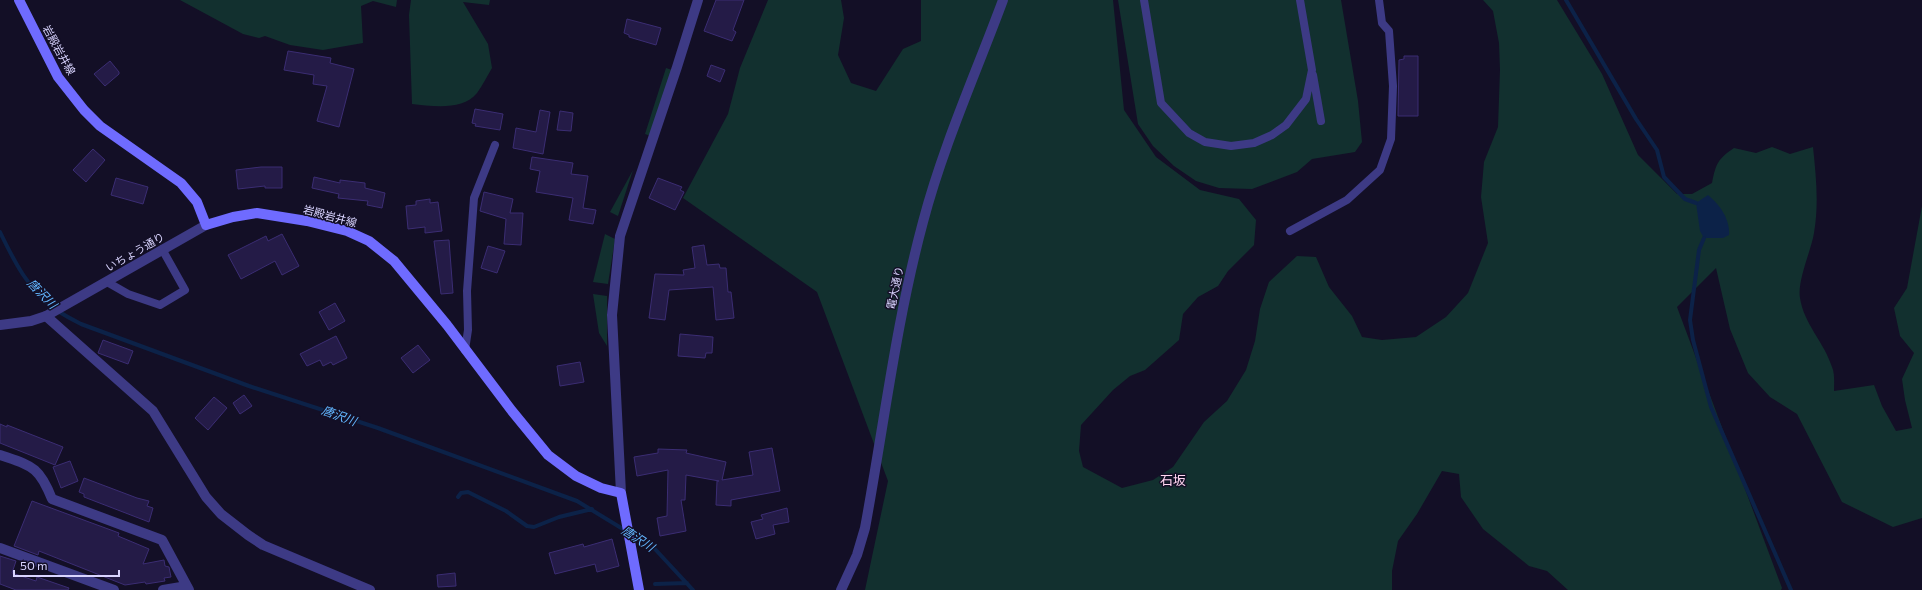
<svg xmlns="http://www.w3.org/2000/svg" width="1922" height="590" viewBox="0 0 1922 590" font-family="Commissioner,'Noto Sans JP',sans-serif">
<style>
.green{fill:#12302f}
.water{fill:#0c2248}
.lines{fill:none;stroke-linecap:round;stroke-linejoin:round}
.stream{stroke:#0c2248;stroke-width:4}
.building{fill:#241b47;stroke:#3b2d73}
.service{stroke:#3d3a85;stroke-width:8}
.minor{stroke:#3d3a85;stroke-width:10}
.tertiary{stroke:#3d3a85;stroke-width:10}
.secondary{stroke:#6f6bff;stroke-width:10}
.labels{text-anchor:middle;stroke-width:3;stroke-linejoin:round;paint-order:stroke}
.street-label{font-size:11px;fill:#d9d4ff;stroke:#130f26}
.water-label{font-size:12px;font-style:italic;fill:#62b6ff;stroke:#130f26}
.quarter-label{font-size:13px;fill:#ffd6f0;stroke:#130f26}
</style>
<rect width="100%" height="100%" fill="#130f26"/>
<path class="green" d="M 180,0 L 397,0 L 396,7 L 373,1 L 361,6 L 363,43 L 323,50 L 290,45 L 265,36 L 259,38 L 243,34 Z
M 411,0 L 490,0 L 489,5 L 463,2 L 488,44 L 492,68 C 487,76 483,85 477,93 C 463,111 432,106 412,104 L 409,15 Z
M 768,0 L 841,0 L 844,18 L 838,55 L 851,83 L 876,91 L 903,49 L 921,41 L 921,0 L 1113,0 L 1124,110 L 1156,157 L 1200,190 L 1239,199 L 1256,220 L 1254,245 L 1228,271 L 1218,286 L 1198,297 L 1183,314 L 1179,340 L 1145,370 L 1130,376 L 1113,390 L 1081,425 L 1079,451 L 1083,467 L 1122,488 L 1153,480 L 1173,467 L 1204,422 L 1227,401 L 1246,370 L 1255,341 L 1260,309 L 1269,282 L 1297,256 L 1316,257 L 1329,287 L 1352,316 L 1362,337 L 1382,340 L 1416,337 L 1446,317 L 1468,293 L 1488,243 L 1481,197 L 1484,162 L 1498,127 L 1500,70 L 1499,43 L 1493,11 L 1483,0 L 1557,0 L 1602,74 L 1638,155 L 1677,194 L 1692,194 L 1712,183 C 1716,163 1718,159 1734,148 L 1756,153 L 1772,147 L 1790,154 L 1813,147 C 1816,176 1819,204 1814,233 C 1811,251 1797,281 1800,298 C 1804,324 1824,342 1832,367 C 1835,374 1834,384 1834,391 L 1874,385 L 1882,406 L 1896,431 L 1912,428 L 1905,400 L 1902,379 L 1914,353 L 1900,336 L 1894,308 L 1907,288 L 1922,206 L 1922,518 L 1893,527 L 1842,502 L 1797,414 L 1770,397 L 1748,373 L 1730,329 L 1716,268 L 1677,307 L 1782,588 L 1781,590 L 1568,590 L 1547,571 L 1529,566 L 1483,529 L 1461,497 L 1459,474 L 1442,471 L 1417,514 L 1398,541 L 1392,571 L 1392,590 L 865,590 L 888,481 L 817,292 L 683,198 L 728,114 L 740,68 Z
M 1118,0 L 1341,0 L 1358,101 L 1362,142 L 1355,152 L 1312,159 L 1297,172 L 1252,189 L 1219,188 L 1196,181 L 1174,166 L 1153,146 L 1138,124 Z
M 666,68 L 672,70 L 651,136 L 645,134 Z
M 633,170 L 618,216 L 610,212 Z
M 605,234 L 615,239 L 608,284 L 593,282 Z
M 593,294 L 607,296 L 607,346 L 599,333 Z"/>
<path class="water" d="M 1708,195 C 1720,205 1730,219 1729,235 L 1723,238 L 1704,238 L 1700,231 L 1696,203 Z"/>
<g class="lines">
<path class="stream" d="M 1566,0 L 1636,119 L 1657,150 L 1664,177 L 1685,199 L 1696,203
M 0,232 C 14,261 29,291 56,310 C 64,315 73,320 81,324 L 249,386 L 378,428 L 577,501 L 654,548 L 693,590
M 1704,238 L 1699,250 L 1690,320 L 1693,340 L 1711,407 L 1791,590
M 458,497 L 461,493 L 468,492 L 506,511 L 527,526 L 534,527 L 559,517 L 592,509
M 655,584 L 687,583"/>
</g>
<path class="building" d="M 716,0 L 744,0 L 733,30 L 736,32 L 732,41 L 704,31 Z
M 627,19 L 661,28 L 656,45 L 629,37 L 629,35 L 624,33 Z
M 288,51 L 331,58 L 330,63 L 354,69 L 339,127 L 317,121 L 327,86 L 313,84 L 314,75 L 284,70 Z
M 1404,56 L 1418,56 L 1418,116 L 1398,116 L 1399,60 L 1404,59 Z
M 110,61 L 119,72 L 119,74 L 105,86 L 94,74 Z
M 711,65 L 725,70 L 720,82 L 707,76 Z
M 475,109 L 503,114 L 500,130 L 475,126 L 476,124 L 472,123 Z
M 540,110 L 550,112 L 543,154 L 513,148 L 516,128 L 536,132 Z
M 560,111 L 573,113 L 571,131 L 557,130 Z
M 93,149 L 105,160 L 86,182 L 73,170 Z
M 532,157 L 573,163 L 571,174 L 588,176 L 583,208 L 596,210 L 593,224 L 569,220 L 573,198 L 536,192 L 540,171 L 530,169 Z
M 261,167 L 282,167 L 282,188 L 265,188 L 265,186 L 238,189 L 236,170 Z
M 314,177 L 340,183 L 340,180 L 365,183 L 365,188 L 385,193 L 382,208 L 367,205 L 368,201 L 338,198 L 339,194 L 312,188 Z
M 116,178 L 148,187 L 143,204 L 111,195 Z
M 658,178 L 682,187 L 680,190 L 684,192 L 675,210 L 649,198 Z
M 484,192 L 513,199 L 510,213 L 523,213 L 521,245 L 504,244 L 506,219 L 480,211 Z
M 430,199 L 430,203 L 438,202 L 442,231 L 425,233 L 425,227 L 408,229 L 406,206 L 416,205 L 416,201 Z
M 282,234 L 299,266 L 282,275 L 275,261 L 241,279 L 228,255 L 266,236 L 268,241 Z
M 449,240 L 453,293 L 441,294 L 434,241 Z
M 704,245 L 707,265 L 719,264 L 720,268 L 726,268 L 728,292 L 731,292 L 734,318 L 716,320 L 713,287 L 669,290 L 665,320 L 649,318 L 655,274 L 684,275 L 683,270 L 695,268 L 692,247 Z
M 488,246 L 505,251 L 497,273 L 481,268 Z
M 335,303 L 345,321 L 329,330 L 319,312 Z
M 680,334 L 713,337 L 712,353 L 706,353 L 705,358 L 678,356 Z
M 336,336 L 347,358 L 333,365 L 331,362 L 323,366 L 320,360 L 307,366 L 300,354 Z
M 103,340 L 133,351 L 128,364 L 98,353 Z
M 418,345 L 430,360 L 413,373 L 401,358 Z
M 580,362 L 584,382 L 560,386 L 557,366 Z
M 244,395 L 252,406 L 240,414 L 233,403 Z
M 214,397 L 227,408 L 208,430 L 195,418 Z
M 0,424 L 7,427 L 7,425 L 63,447 L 55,465 L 0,443 Z
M 772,448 L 780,491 L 731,500 L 731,506 L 716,505 L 717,481 L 719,481 L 686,475 L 685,500 L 681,500 L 686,531 L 660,536 L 657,518 L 667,516 L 668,470 L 637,476 L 634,457 L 658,453 L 658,449 L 687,450 L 686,453 L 726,462 L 722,480 L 753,475 L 749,452 Z
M 70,461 L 78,481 L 61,488 L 53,467 Z
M 84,478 L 137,498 L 149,501 L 147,506 L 153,508 L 149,522 L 84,497 L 84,494 L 79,492 Z
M 32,501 L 119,533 L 118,536 L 149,549 L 143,564 L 164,560 L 165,566 L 169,567 L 171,577 L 164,578 L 165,581 L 146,584 L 145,582 L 125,585 L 39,551 L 38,555 L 14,546 Z
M 787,508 L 789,522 L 773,525 L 775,534 L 756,539 L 751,522 L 763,519 L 761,515 Z
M 612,539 L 619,566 L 597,572 L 595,564 L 555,574 L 549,553 L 583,544 L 584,547 Z
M 0,556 L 16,561 L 12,573 L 36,581 L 37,577 L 69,588 L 68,590 L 16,590 L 0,584 Z
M 455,573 L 456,586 L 438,587 L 437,575 Z"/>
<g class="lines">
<path class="service" d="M 1144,0 L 1161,103 L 1189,133 L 1205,142 L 1231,146 L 1254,143 L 1272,135 L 1286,125 L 1306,99 L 1312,70 L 1300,0
M 1313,75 L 1321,121
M 1290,231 L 1347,200 L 1380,170 L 1391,139 L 1393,86 L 1389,31 L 1382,23 L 1379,0
M 107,282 L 128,294 L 160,305 L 185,290 L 162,249
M 465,350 L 468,330 L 467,291 L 474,198 L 495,145"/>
<path class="minor" d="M 46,316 L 153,411 L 206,497 L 221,514 L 248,535 L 263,545 L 370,590
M 0,455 C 32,466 39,466 52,499 L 162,540 L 189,590
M 0,548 L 114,590
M 163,590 L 187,586"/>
<path class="tertiary" d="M 0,325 L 31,321 L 46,316 L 206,225
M 621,493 L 612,315 L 620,236 L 677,67 L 698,0
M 841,590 L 857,555 L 865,528 C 884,425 896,322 923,222 C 943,146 976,73 1003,0"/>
<path class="secondary" d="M 19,0 L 58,77 L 84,110 L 100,126 L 181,183 L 197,202 L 206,225 L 233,217 L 257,213 L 307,221 L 347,231 L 369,241 L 394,261 L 447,325 L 512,411 L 548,455 L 576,476 L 601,488 L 621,493 L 639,590"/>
</g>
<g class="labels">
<g class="street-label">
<text transform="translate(59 50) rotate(61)" y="4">岩殿岩井線</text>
<text transform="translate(330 216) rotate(15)" y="4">岩殿岩井線</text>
<text transform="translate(135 252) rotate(-30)" y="4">いちょう通り</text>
<text transform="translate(895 288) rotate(-78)" y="4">電大通り</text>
</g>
<g class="water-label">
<text transform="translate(42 294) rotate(46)" y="4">唐沢川</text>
<text transform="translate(339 416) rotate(20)" y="4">唐沢川</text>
<text transform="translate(638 539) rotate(33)" y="4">唐沢川</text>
</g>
<g class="quarter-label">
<text x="1173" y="485">石坂</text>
</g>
</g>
<path d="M14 570v6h105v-6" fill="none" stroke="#d9d4ff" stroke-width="2"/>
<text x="20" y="570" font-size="12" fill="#d9d4ff" stroke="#130f26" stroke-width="3" paint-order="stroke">50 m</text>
</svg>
